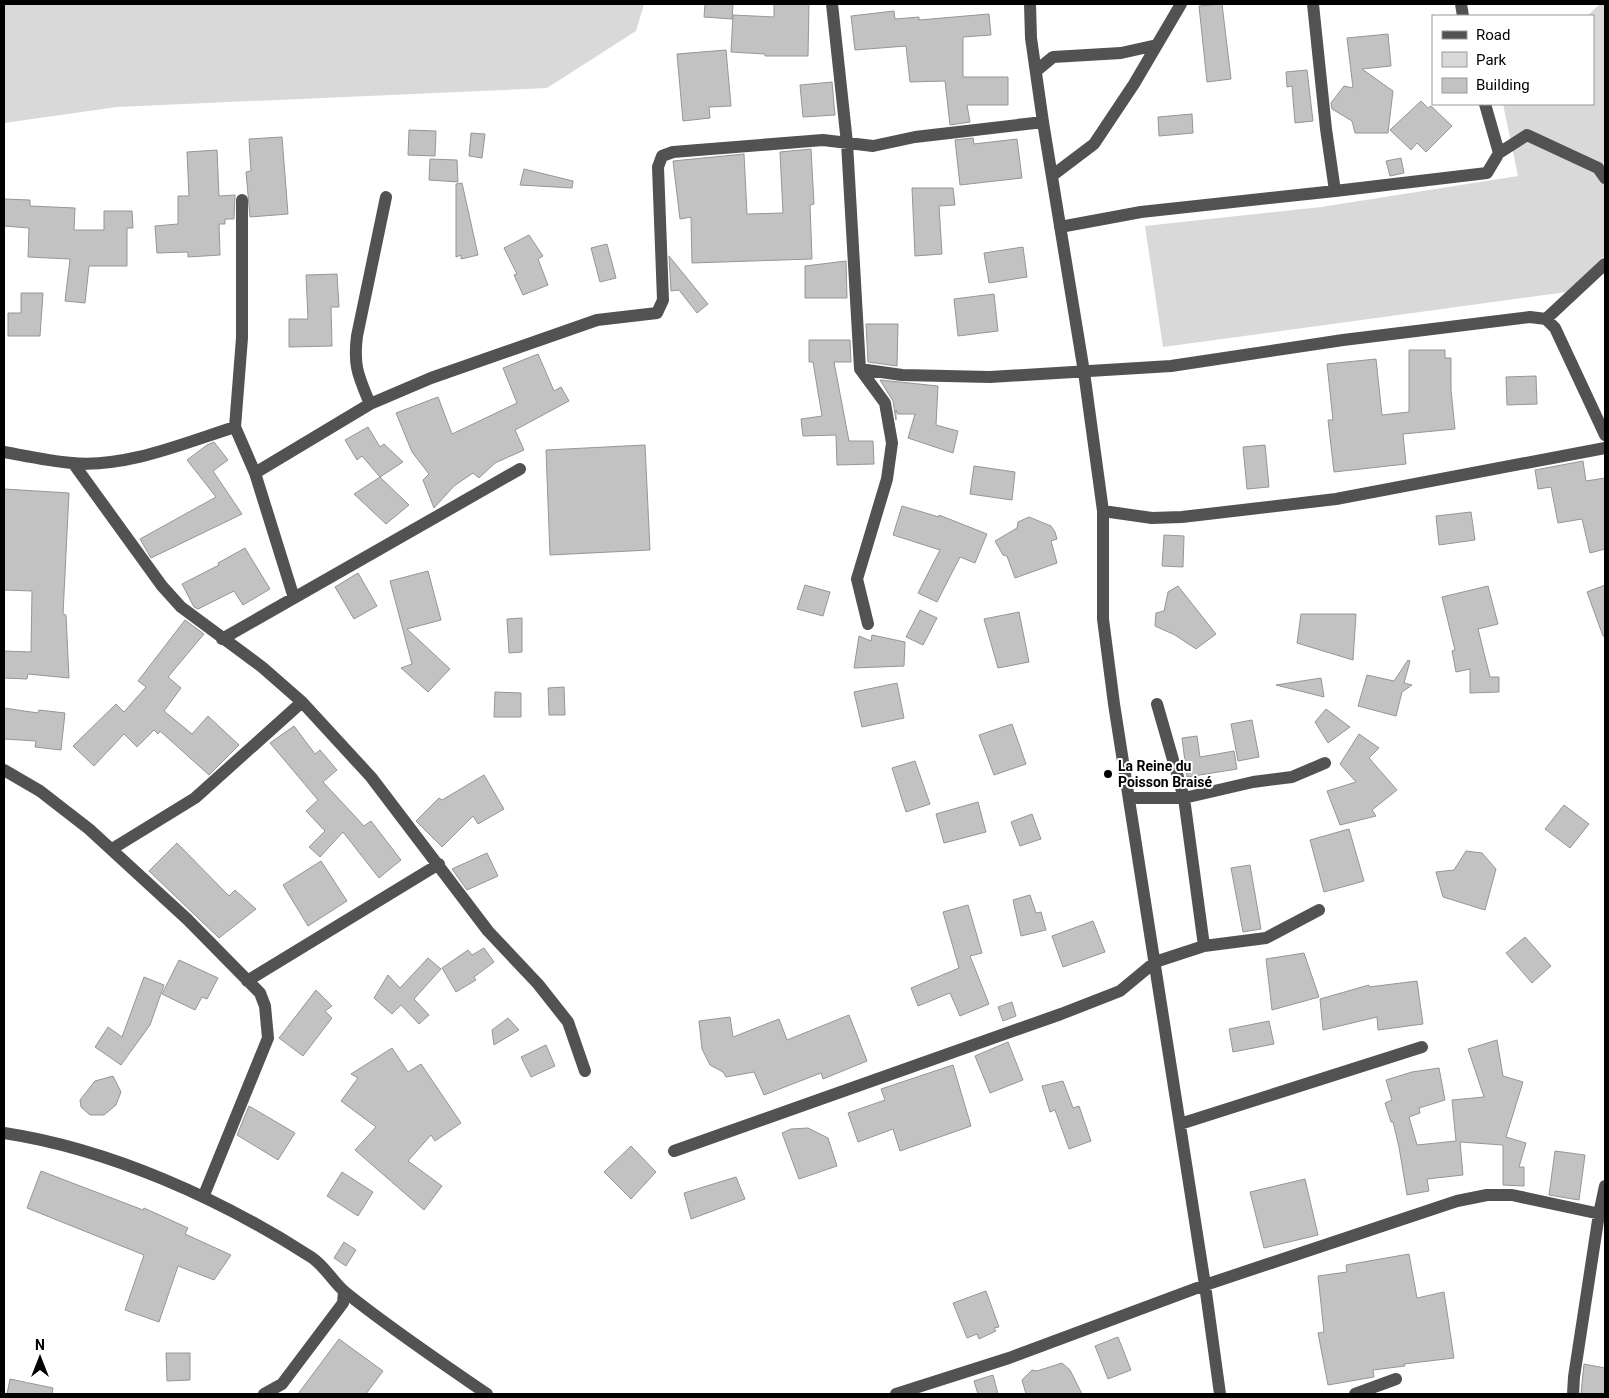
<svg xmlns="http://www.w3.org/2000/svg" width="1609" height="1398" viewBox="0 0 1609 1398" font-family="Roboto,sans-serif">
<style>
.green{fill:#d9d9d9}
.building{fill:#c2c2c2;stroke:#969696}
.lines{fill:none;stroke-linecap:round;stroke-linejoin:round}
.minor{stroke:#525252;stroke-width:12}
.poi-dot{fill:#000;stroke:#fff;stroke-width:2}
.labels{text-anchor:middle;stroke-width:4;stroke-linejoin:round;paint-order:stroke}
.poi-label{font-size:14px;font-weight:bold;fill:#000;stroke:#fff;text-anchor:start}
</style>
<rect width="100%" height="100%" fill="#fff"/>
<path class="green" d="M 4,4 L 644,4 L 636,31 L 547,88 L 117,107 L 4,123 Z
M 1600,4 L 1605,4 L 1605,256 L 1567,292 L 1163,347 L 1145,226 L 1321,207 L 1518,176 L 1503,104 L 1593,104 L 1593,16 L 1587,16 Z"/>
<path class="building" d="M 705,4 L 733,4 L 732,19 L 704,17 Z
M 774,4 L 809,4 L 808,56 L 765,56 L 765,54 L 731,52 L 733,15 L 774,17 Z
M 1222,4 L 1231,79 L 1207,82 L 1199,6 Z
M 894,11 L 895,19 L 919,17 L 919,20 L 989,14 L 991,35 L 963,37 L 963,77 L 1008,77 L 1008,105 L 967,105 L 970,122 L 950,125 L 945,81 L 910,82 L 906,46 L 855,50 L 851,16 Z
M 1388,34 L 1391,66 L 1362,69 L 1393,91 L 1388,133 L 1355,133 L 1352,121 L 1332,109 L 1331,103 L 1344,86 L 1353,88 L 1347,38 Z
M 726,50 L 731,106 L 709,107 L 710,118 L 683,121 L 677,54 Z
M 1307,70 L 1313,121 L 1295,123 L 1292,86 L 1287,87 L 1286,72 Z
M 832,82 L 835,115 L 803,117 L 800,85 Z
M 1421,101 L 1428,108 L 1431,106 L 1452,126 L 1426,152 L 1417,143 L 1411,150 L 1390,130 Z
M 1192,114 L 1193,133 L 1159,136 L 1158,117 Z
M 409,130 L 436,131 L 435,156 L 408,155 Z
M 471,133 L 485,134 L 482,158 L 469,156 Z
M 282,137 L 288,214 L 250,217 L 246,172 L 251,171 L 249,139 Z
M 973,138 L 974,144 L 1017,139 L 1022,178 L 960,185 L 955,140 Z
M 811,149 L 814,204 L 810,205 L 812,259 L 692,263 L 691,217 L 680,219 L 673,161 L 744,154 L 747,214 L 783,213 L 780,152 Z
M 217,150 L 219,196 L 235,195 L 234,219 L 225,219 L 225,224 L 219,224 L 220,255 L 188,257 L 188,252 L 157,253 L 155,226 L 178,224 L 178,196 L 189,196 L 187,152 Z
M 1401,158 L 1404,173 L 1390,176 L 1386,161 Z
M 430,159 L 457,160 L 458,182 L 429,180 Z
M 524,169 L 573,181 L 572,188 L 520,185 Z
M 462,183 L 478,255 L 461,259 L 461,255 L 456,257 L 456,184 Z
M 912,188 L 953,188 L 955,205 L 939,206 L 942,254 L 915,256 Z
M 4,199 L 30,200 L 30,206 L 75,208 L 74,230 L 104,230 L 104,211 L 132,211 L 133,228 L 127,228 L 127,266 L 89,266 L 85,303 L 65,301 L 70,259 L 28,257 L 29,228 L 4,226 Z
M 529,235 L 543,256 L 538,259 L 548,285 L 523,295 L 514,275 L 517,274 L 504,248 Z
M 607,244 L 616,278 L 600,282 L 591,248 Z
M 1023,247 L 1027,277 L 989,283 L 984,253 Z
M 669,256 L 708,304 L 697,313 L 679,290 L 671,291 Z
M 846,261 L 847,298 L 805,298 L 805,266 Z
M 337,274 L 339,307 L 331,307 L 332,346 L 289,347 L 289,319 L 308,319 L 306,275 Z
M 21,293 L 43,293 L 40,336 L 8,336 L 8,313 L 21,313 Z
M 994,294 L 998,331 L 958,336 L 954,299 Z
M 866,324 L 898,324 L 897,366 L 868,362 Z
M 809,340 L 850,340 L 851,362 L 834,362 L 849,441 L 873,441 L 874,464 L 837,465 L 836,435 L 803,436 L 801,419 L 822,416 L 813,362 L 809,362 Z
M 1409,350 L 1445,350 L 1445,358 L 1451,358 L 1451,390 L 1455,429 L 1403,434 L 1406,464 L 1334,472 L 1328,420 L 1333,420 L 1327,364 L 1376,359 L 1382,415 L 1409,412 Z
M 538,354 L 554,391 L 561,387 L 569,401 L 515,430 L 524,450 L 495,463 L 479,478 L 473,473 L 454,486 L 434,508 L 423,480 L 429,474 L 412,452 L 396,413 L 438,397 L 452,434 L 517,403 L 503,368 Z
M 1536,376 L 1537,404 L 1507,405 L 1506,377 Z
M 880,380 L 938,386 L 936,425 L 958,431 L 953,453 L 908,438 L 915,414 L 898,414 L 896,410 L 896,420 L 893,401 Z
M 368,427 L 380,447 L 384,444 L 403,462 L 380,477 L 362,456 L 357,460 L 345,440 Z
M 214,442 L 228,460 L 213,471 L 242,514 L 151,558 L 140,539 L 216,497 L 187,460 L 207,445 Z
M 645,445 L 650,550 L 550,555 L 546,450 Z
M 1265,445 L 1269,487 L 1247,489 L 1243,447 Z
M 1583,461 L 1586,481 L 1605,478 L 1605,549 L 1590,553 L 1582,519 L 1558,523 L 1551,487 L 1538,489 L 1535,470 Z
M 974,466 L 1015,472 L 1012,500 L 970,494 Z
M 380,477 L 409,505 L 386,524 L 354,494 Z
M 4,489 L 69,493 L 63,614 L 66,615 L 69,678 L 28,674 L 27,679 L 4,678 L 4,651 L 31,652 L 32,591 L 4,590 Z
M 902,506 L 939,517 L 939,515 L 987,534 L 975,563 L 960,557 L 937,602 L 918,593 L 940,550 L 893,535 Z
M 1471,512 L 1475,540 L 1439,545 L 1436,516 Z
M 1029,517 L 1051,526 L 1055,532 L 1057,539 L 1051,541 L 1057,563 L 1015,578 L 1007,556 L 1003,555 L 995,541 L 1017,528 L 1018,522 Z
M 1164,535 L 1184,536 L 1183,567 L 1162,566 Z
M 245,548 L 270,589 L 243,605 L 234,591 L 198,609 L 194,607 L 182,584 L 219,565 L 218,563 Z
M 428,571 L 441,620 L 407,629 L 450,669 L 428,692 L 401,668 L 412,664 L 390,581 Z
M 358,573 L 377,606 L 354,619 L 335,587 Z
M 805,585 L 830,592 L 823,616 L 797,609 Z
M 1605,585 L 1605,636 L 1603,636 L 1587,592 Z
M 1178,586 L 1216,634 L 1196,649 L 1175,635 L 1155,626 L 1156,613 L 1164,611 L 1168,592 Z
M 1488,586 L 1498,624 L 1478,629 L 1490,677 L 1499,677 L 1499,692 L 1470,693 L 1470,669 L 1456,672 L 1452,651 L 1455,650 L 1442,597 Z
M 920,610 L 937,618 L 923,645 L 906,637 Z
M 1019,612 L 1029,662 L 998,668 L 984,619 Z
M 1301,614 L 1356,614 L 1353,660 L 1297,643 Z
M 522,618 L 522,652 L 509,653 L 507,619 Z
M 185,620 L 204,634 L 168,677 L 181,688 L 164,711 L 192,734 L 208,716 L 239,745 L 209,775 L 160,731 L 158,734 L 154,730 L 137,747 L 124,734 L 94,766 L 73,746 L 116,704 L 124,712 L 146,687 L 138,681 Z
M 872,635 L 905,642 L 904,666 L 854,668 L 859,636 L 871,641 Z
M 1408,660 L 1410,661 L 1404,683 L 1412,685 L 1402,692 L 1396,716 L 1358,706 L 1367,675 L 1394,681 Z
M 1321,678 L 1324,697 L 1276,685 Z
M 897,683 L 904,718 L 862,727 L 854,692 Z
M 564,687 L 565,715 L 549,715 L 548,688 Z
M 495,692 L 521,693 L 521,717 L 494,717 Z
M 4,708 L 38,713 L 39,710 L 65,713 L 61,750 L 35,747 L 36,741 L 4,739 Z
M 1326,709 L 1350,727 L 1328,743 L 1315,722 Z
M 1252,720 L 1259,757 L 1238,761 L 1231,724 Z
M 1012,724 L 1026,764 L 994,775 L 979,735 Z
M 294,726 L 315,754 L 320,750 L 337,770 L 323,782 L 364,826 L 371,821 L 401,860 L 379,878 L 343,832 L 320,857 L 309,847 L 325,831 L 306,811 L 318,800 L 270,743 Z
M 1359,734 L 1379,748 L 1369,758 L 1397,790 L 1372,810 L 1376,816 L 1340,825 L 1327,791 L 1356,782 L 1340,764 Z
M 1197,736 L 1200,757 L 1234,751 L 1237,769 L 1187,777 L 1182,738 Z
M 915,761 L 930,804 L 906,812 L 892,768 Z
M 484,775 L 504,809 L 478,824 L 473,816 L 442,847 L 416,821 L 439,798 L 442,800 Z
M 978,802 L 986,832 L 944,843 L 936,814 Z
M 1564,805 L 1589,824 L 1570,848 L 1545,829 Z
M 1032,814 L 1041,839 L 1020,846 L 1011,822 Z
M 1349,829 L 1364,881 L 1324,892 L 1310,840 Z
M 177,843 L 229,896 L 235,890 L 256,909 L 219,938 L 149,871 Z
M 1466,851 L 1482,853 L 1496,869 L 1485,910 L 1443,897 L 1436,872 L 1454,870 Z
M 487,853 L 498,876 L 467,890 L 452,869 Z
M 321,861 L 347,901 L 308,926 L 283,885 Z
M 1250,865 L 1261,929 L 1243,932 L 1231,868 Z
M 1030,895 L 1036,913 L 1041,912 L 1046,930 L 1021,936 L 1013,900 Z
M 968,905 L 982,953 L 970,956 L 989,1004 L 960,1016 L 950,993 L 918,1006 L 911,988 L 959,968 L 943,912 Z
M 1093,921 L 1105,952 L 1063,967 L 1052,936 Z
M 1525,937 L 1551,966 L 1532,983 L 1506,953 Z
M 484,948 L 494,962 L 474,977 L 476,980 L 456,992 L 442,968 L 468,950 L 472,955 Z
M 1304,953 L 1319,997 L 1272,1010 L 1266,959 Z
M 428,958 L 441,969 L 414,999 L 429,1015 L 419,1024 L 401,1005 L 392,1014 L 374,998 L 388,975 L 400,988 Z
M 179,960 L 218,978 L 207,999 L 202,997 L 195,1010 L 162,994 Z
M 144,977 L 164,985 L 150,1025 L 121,1065 L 95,1047 L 108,1027 L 122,1037 Z
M 1417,981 L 1423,1024 L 1378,1030 L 1377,1017 L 1323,1030 L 1320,999 L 1369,985 L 1369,987 Z
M 316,990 L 332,1006 L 325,1011 L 332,1018 L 303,1056 L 279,1038 Z
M 1012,1002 L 1016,1016 L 1003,1021 L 998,1007 Z
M 849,1015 L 867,1061 L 823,1079 L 821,1073 L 764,1095 L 754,1072 L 726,1077 L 723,1072 L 710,1065 L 702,1049 L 699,1021 L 730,1017 L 733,1037 L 779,1019 L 787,1040 Z
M 508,1018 L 519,1030 L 494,1045 L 492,1030 Z
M 1269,1021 L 1274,1044 L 1233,1052 L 1229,1029 Z
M 1497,1040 L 1503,1076 L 1523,1082 L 1506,1137 L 1526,1143 L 1519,1167 L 1524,1167 L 1524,1186 L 1503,1185 L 1503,1145 L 1460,1142 L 1463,1175 L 1427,1179 L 1429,1191 L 1407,1195 L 1399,1147 L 1393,1122 L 1391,1122 L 1385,1103 L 1392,1100 L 1386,1080 L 1412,1072 L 1439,1068 L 1445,1100 L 1419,1108 L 1420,1113 L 1409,1117 L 1417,1145 L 1456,1141 L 1452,1100 L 1484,1097 L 1468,1049 Z
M 1008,1042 L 1023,1080 L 990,1093 L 975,1056 Z
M 546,1045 L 555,1066 L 531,1077 L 521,1057 Z
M 392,1048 L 408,1072 L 421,1064 L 461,1123 L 435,1141 L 431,1135 L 408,1161 L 442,1186 L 424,1210 L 355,1150 L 376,1127 L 341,1101 L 358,1078 L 351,1074 Z
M 953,1065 L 971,1126 L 900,1151 L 893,1129 L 858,1142 L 848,1113 L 885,1100 L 881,1089 Z
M 113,1076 L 121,1092 L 116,1105 L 104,1115 L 90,1115 L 81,1107 L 80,1100 L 95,1081 Z
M 1063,1081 L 1073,1108 L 1079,1106 L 1091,1141 L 1069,1149 L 1055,1110 L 1050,1112 L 1042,1086 Z
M 249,1106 L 295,1133 L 278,1160 L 237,1135 Z
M 808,1128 L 828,1138 L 837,1166 L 799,1179 L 782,1133 L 791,1129 Z
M 631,1146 L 656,1172 L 631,1199 L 604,1172 Z
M 1555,1151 L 1585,1155 L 1579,1200 L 1549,1195 Z
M 41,1171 L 143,1210 L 144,1208 L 188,1228 L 185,1234 L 231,1255 L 214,1280 L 178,1266 L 159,1322 L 125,1310 L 144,1255 L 27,1208 Z
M 342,1172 L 373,1192 L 358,1216 L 327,1196 Z
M 736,1177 L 745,1199 L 691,1219 L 684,1193 Z
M 1305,1179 L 1318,1235 L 1264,1248 L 1250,1192 Z
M 344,1242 L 356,1250 L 346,1266 L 334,1258 Z
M 1409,1254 L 1417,1298 L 1444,1292 L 1454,1358 L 1404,1364 L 1405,1366 L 1373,1370 L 1374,1377 L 1328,1385 L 1318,1333 L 1324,1332 L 1318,1276 L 1347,1272 L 1346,1265 Z
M 986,1291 L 999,1327 L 994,1328 L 996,1331 L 979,1339 L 977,1334 L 967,1338 L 953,1303 Z
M 1118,1337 L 1131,1370 L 1108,1379 L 1095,1346 Z
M 339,1339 L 383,1371 L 366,1394 L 298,1394 Z
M 166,1353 L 190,1353 L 190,1380 L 167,1381 Z
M 1062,1363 L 1070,1370 L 1082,1394 L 1026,1394 L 1022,1380 L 1032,1370 L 1037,1371 Z
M 1584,1364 L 1605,1368 L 1605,1394 L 1581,1394 Z
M 993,1375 L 998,1394 L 978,1394 L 974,1381 Z
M 10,1379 L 53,1388 L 52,1394 L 7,1394 Z"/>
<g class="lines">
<path class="minor" d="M 832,4 L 847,143 L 860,369 L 885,403 L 892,443 L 887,479 L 857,579 L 868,624
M 1030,4 L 1031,38 L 1043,122 L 1084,372 L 1103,511 L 1103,619 L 1114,704 L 1205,1285 L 1220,1394
M 1313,4 L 1326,129 L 1335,191 L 1487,173 L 1499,153 L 1485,104
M 1461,4 L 1463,16
M 1036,71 L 1053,57 L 1121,53 L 1157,45
M 1499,153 L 1527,135 L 1598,168 L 1605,178
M 1053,175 L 1094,144 L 1134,84 L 1181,4
M 242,200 L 242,338 L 235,427 L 255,473 L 294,598
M 1060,227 L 1141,212 L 1335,191
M 1546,319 L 1605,264
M 860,369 L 902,375 L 990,377 L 1171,366 L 1343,340 L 1530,317 L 1546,319 L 1555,328 L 1605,435
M 370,404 C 359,377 353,367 357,336 L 386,197
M 4,452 C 26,456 49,461 72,463 C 127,468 184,443 235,427
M 73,463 L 162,586 L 181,607 L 262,667 L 302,702 L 371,777 L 488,931 L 538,984 L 568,1022 L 585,1071
M 255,473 L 370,404 L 431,378 L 597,320 L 657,313 L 663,300 L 658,167 L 662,156 L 673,152 L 823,140 L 873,146 L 915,137 L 1043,122
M 1103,511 L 1152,518 L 1182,517 L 1336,499 L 1605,448
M 222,639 L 520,469
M 1157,704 L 1184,798 L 1204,946
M 4,770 L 40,791 L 89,829 L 187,919 L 260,993 L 265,1006 L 268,1038 L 204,1195
M 1129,798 L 1184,798 L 1253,782 L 1292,777 L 1325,763
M 112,849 L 195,798 L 302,702
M 247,981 L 439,864
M 1180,1124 L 1422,1047
M 4,1133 C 110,1149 221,1199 311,1257 C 325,1266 333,1282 345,1292 C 391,1329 439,1361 487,1394
M 674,1151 L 1061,1014 L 1120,991 L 1155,962 L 1204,946 L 1266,938 L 1319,910
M 264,1394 L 282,1384 L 343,1303 L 344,1291
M 896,1394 L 1009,1358 L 1205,1285 L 1457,1201 L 1487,1195 L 1512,1195 L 1605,1215
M 1355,1394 L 1396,1379
M 1573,1394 L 1574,1377 L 1599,1214 L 1605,1186"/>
</g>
<circle class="poi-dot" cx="1108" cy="774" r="5"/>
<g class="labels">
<g class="poi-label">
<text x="1118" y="771">La Reine du<tspan x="1118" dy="16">Poisson Braisé</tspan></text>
</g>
</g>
<rect width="1609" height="1398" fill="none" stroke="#000000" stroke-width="10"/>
<rect x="1432" y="15" width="162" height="90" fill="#ffffff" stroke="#999999"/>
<rect x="1442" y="31" width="25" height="8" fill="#525252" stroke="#999999"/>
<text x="1476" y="40" font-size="15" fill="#000000">Road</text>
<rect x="1442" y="52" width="25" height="15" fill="#d9d9d9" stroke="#999999"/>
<text x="1476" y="65" font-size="15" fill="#000000">Park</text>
<rect x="1442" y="78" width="25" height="15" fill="#c2c2c2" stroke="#999999"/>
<text x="1476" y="90" font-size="15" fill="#000000">Building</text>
<g transform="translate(40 1358)" stroke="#ffffff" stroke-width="4" paint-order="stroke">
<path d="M0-4L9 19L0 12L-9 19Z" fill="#000000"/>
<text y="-8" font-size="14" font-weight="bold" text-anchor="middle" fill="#000000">N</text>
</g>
</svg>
